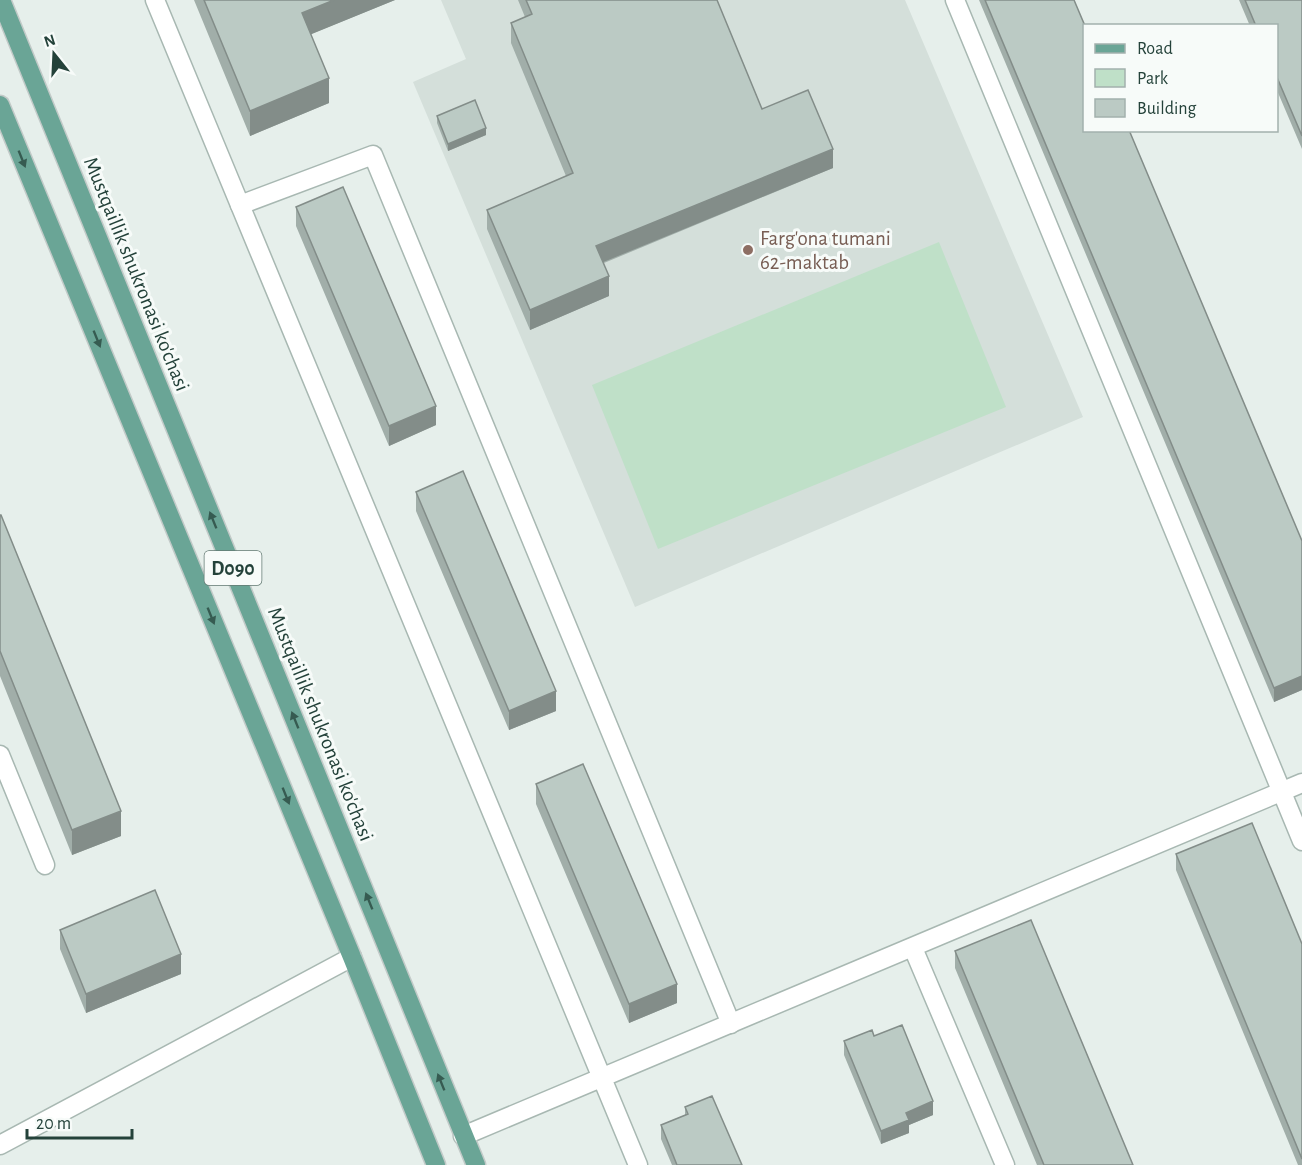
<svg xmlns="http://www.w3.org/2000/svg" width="1302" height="1165" viewBox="0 0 1302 1165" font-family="'Alegreya Sans',sans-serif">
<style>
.built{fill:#d4dfda}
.green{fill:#bfe0c8}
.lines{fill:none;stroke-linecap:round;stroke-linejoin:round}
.service-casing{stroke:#a8b8b2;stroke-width:21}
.minor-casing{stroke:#a8b8b2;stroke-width:21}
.primary-casing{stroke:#c2cac8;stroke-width:21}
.service{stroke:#fff;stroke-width:18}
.minor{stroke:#fff;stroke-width:18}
.primary{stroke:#6aa596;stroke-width:18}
.wall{fill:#a1aea9}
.shaded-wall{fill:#838d89}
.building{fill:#bbcac4;stroke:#838d89;stroke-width:1.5}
.oneway{fill:#365b51}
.education-dot{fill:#8d6e63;stroke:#f7fbf9;stroke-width:2}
.labels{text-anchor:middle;stroke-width:6;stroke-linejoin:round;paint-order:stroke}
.shield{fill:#f7fbf9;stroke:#637a73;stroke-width:1.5}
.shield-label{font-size:20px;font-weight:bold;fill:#24423a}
.education-label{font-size:21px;fill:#785e54;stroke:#f7fbf9;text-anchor:start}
.street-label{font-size:21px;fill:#24423a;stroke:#f7fbf9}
</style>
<rect width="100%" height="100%" fill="#e6efeb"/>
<path class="built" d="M 441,0 L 905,0 L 1083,417 L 635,607 L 413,82 L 466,59 Z"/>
<path class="green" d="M 939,242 L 1006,407 L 658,549 L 592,385 Z"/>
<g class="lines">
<defs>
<path id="service" d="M 240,205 L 373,155 L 731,1024
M 0,755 L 45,865
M 0,1145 L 352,957"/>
<path id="minor" d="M 155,0 L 638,1165
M 955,0 L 1302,841
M 913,948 L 1005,1165
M 463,1136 L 1302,783"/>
<path id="primary" d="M 1,0 L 476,1165
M 0,105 L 352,957 L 436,1165"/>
</defs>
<use href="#service" class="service-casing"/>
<use href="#minor" class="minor-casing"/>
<use href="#primary" class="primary-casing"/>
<use href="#service" class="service"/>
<use href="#minor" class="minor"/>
<use href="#primary" class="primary"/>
</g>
<path class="wall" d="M 194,0 L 395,0 L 311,34 L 329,103 L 250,136 Z
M 518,0 L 717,0 L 762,109 L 833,168 L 604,263 L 609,296 L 530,330 L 487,229 L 487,210 L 566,176 L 511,43 L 511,23 L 525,17 Z
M 979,0 L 1074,0 L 1302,541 L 1302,690 L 1274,702 Z
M 1239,0 L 1302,0 L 1302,149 L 1276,88 L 1276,26 L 1250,26 Z
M 437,116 L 486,135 L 448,151 L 437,123 Z
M 296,207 L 436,425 L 389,446 L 296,226 Z
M 416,492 L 556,711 L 509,730 L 416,511 Z
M 0,515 L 121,836 L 72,855 L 0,676 Z
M 536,784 L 677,1003 L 629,1023 L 536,804 Z
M 1176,854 L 1302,944 L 1302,1165 L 1298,1165 L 1176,870 Z
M 60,930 L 181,974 L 86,1013 L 60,949 Z
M 955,951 L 1133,1165 L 1037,1165 L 955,968 Z
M 874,1036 L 933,1115 L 909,1125 L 909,1133 L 881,1144 L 844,1055 L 844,1041 Z
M 685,1107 L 742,1165 L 672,1165 L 661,1139 L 661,1125 L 685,1115 Z"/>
<path class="shaded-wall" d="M 334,0 L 395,0 L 302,38 L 302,13 Z
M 329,78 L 329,103 L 250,136 L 250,111 Z
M 486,128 L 486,135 L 448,151 L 448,144 Z
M 833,149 L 833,168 L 596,265 L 596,246 Z
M 609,276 L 609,296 L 530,330 L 530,310 Z
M 436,406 L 436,425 L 389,446 L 389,426 Z
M 1302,676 L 1302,690 L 1274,702 L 1274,688 Z
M 556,691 L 556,711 L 509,730 L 509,711 Z
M 121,811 L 121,836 L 72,855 L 72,830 Z
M 181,954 L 181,974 L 86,1013 L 86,994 Z
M 677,984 L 677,1003 L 629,1023 L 629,1004 Z
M 933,1101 L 933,1115 L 909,1125 L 909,1133 L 881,1144 L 881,1131 L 906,1113 Z"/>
<path class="building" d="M 204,0 L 334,0 L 302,13 L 329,78 L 250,111 Z
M 526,0 L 717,0 L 762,109 L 808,90 L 833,149 L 596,246 L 609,276 L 530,310 L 487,210 L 573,173 L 511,23 L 532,14 Z
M 985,0 L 1074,0 L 1085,26 L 1084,130 L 1129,130 L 1302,541 L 1302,676 L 1274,688 Z
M 1245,0 L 1302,0 L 1302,136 L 1276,75 L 1276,26 L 1256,26 Z
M 475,100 L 486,128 L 448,144 L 437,116 Z
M 343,187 L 436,406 L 389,426 L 296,207 Z
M 463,471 L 556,691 L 509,711 L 416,492 Z
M 0,515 L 1,515 L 121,811 L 72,830 L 0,651 Z
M 583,764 L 677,984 L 629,1004 L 536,784 Z
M 1252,823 L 1302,944 L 1302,1159 L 1176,854 Z
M 155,890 L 181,954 L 86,994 L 60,930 Z
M 1031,920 L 1133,1165 L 1044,1165 L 955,951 Z
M 902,1025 L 933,1101 L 906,1113 L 909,1120 L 881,1131 L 844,1041 L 872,1030 L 874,1036 Z
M 712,1096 L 742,1165 L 677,1165 L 661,1125 L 688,1114 L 685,1107 Z"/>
<defs><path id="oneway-solid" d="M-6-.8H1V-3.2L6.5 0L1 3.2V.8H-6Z" transform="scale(1.5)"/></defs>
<g class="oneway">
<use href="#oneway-solid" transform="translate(22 159) rotate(68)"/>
<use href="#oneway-solid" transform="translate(97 339) rotate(68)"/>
<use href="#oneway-solid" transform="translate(213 520) rotate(-112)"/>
<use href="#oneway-solid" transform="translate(211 616) rotate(68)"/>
<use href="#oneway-solid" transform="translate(295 720) rotate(-112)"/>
<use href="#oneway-solid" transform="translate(286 796) rotate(68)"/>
<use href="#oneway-solid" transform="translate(369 901) rotate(-112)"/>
<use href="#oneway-solid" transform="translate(441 1082) rotate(-112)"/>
</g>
<circle class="education-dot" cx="748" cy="250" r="6"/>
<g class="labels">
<rect class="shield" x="204.5" y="551" width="57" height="34" rx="4.5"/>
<g class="shield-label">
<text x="233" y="575">D090</text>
</g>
<g class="education-label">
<text x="760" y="245">Farg'ona tumani<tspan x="760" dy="24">62-maktab</tspan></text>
</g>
<g class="street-label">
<text transform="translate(137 274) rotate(68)" y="7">Mustqaillik shukronasi ko'chasi</text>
<text transform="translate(321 724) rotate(68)" y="7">Mustqaillik shukronasi ko'chasi</text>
</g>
</g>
<rect x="1083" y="24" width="195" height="108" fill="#f7fbf9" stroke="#a3b1ad" stroke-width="1.5"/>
<rect x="1095" y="44" width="30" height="9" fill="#6aa596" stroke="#a3b1ad" stroke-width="1.5"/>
<text x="1137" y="54" font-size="18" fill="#24423a">Road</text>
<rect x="1095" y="69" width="30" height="18" fill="#bfe0c8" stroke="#a3b1ad" stroke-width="1.5"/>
<text x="1137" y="84" font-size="18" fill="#24423a">Park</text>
<rect x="1095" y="99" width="30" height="18" fill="#bbcac4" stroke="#a3b1ad" stroke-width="1.5"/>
<text x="1137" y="114" font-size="18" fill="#24423a">Building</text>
<g transform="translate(54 54) rotate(342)" stroke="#f7fbf9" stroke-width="4.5" paint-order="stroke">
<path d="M0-4.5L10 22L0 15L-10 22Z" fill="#24423a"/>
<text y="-9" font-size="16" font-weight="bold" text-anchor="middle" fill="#24423a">N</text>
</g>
<path d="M27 1129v9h105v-9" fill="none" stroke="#24423a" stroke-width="3"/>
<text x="36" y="1129" font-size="18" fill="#24423a" stroke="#f7fbf9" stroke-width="4.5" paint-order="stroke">20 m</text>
</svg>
